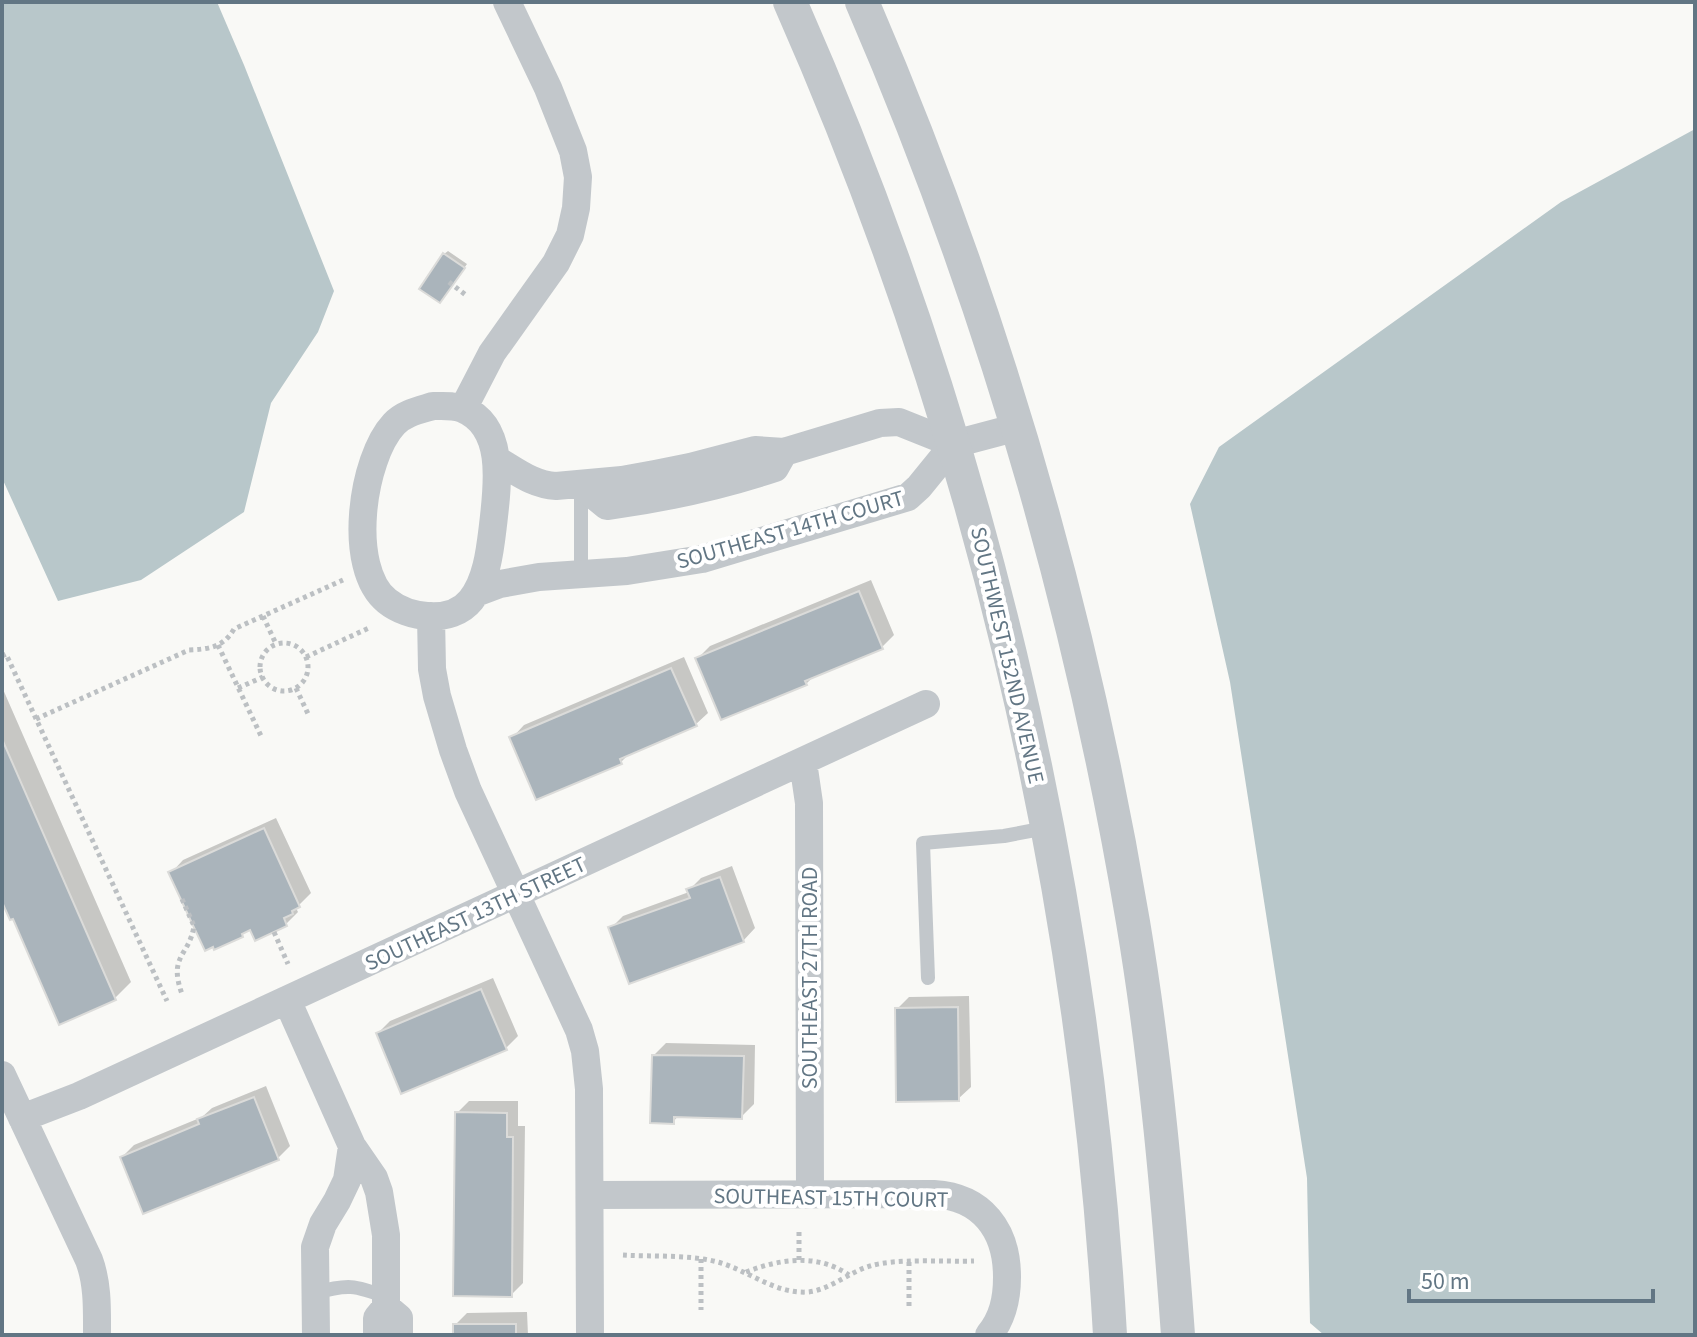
<svg xmlns="http://www.w3.org/2000/svg" width="1697" height="1337" viewBox="0 0 1697 1337" font-family="'Source Sans 3',sans-serif">
<style>
.water{fill:#b8c7ca}
.shadow{fill:#0003}
.building{fill:#aab4bb;stroke:#dbdbd9;stroke-width:2}
.lines{fill:none;stroke-linecap:round;stroke-linejoin:round}
.path{stroke:#bcc0c3;stroke-width:5;stroke-dasharray:4 4;stroke-linecap:butt}
.service{stroke:#c2c7cb;stroke-width:14}
.minor{stroke:#c2c7cb;stroke-width:28}
.tertiary{stroke:#c2c7cb;stroke-width:34}
.labels{text-anchor:middle;stroke-width:8;stroke-linejoin:round;paint-order:stroke}
.street-label{font-size:22px;fill:#627684;stroke:#fff}
</style>
<rect width="100%" height="100%" fill="#f9f9f6"/>
<path class="water" d="M 2,2 L 217,2 L 244,65 L 334,291 L 318,332 L 271,403 L 244,512 L 141,580 L 58,601 L 2,478 Z
M 1695,129 L 1695,1335 L 1324,1335 L 1310,1323 L 1307,1178 L 1230,682 L 1190,504 L 1219,447 L 1561,202 Z"/>
<path class="shadow" d="M 448,251 L 467,264 L 444,297 L 444,254 Z
M 871,580 L 894,635 L 882,647 L 816,674 L 806,684 L 698,658 L 710,646 Z
M 684,657 L 708,713 L 695,725 L 631,752 L 621,762 L 512,738 L 524,725 Z
M 2,687 L 131,982 L 115,998 L 14,916 L 2,897 Z
M 276,818 L 311,893 L 296,908 L 298,912 L 286,924 L 250,927 L 242,935 L 171,873 L 183,860 Z
M 732,866 L 755,928 L 743,941 L 611,928 L 623,916 L 689,892 L 689,890 L 701,878 Z
M 493,978 L 518,1036 L 506,1048 L 378,1033 L 390,1021 Z
M 969,996 L 971,1087 L 958,1099 L 897,1009 L 909,997 Z
M 666,1043 L 755,1045 L 754,1104 L 741,1117 L 679,1115 L 673,1122 L 654,1055 Z
M 266,1086 L 290,1146 L 278,1158 L 122,1157 L 134,1145 L 202,1117 L 212,1108 Z
M 469,1101 L 518,1101 L 518,1126 L 525,1126 L 523,1283 L 511,1295 L 457,1113 Z
M 527,1312 L 528,1335 L 455,1335 L 455,1325 L 467,1313 Z"/>
<path class="building" d="M 443,253 L 465,268 L 440,303 L 419,289 Z
M 859,591 L 883,649 L 805,681 L 807,685 L 721,720 L 695,658 Z
M 671,668 L 697,726 L 620,759 L 622,764 L 536,800 L 509,737 Z
M 2,739 L 116,1000 L 59,1025 L 13,919 L 10,920 L 2,902 Z
M 264,828 L 300,907 L 292,911 L 293,914 L 284,918 L 287,926 L 255,941 L 250,930 L 242,934 L 243,937 L 214,950 L 213,947 L 205,951 L 168,872 Z
M 720,877 L 744,942 L 629,984 L 608,927 L 690,898 L 686,889 Z
M 481,989 L 507,1050 L 401,1094 L 376,1033 Z
M 958,1007 L 959,1101 L 896,1102 L 895,1008 Z
M 652,1055 L 744,1056 L 742,1119 L 674,1117 L 674,1124 L 650,1123 Z
M 254,1097 L 279,1160 L 143,1214 L 120,1157 L 199,1124 L 197,1119 Z
M 455,1112 L 507,1113 L 507,1137 L 513,1137 L 512,1297 L 453,1296 Z
M 453,1324 L 516,1324 L 516,1335 L 453,1335 Z"/>
<g class="lines">
<path class="path" d="M 449,282 L 467,296
M 263,616 L 276,644
M260 667a24 24 0 1 1 48 0a24 24 0 1 1-48 0Z
M 218,645 L 262,738
M 2,656 L 6,654 L 167,1001
M 306,657 L 371,627
M 238,688 L 263,677
M 296,688 L 309,716
M 36,719 L 189,650 C 208,649 223,648 234,629 L 343,580
M 182,899 L 194,926 C 189,957 168,955 182,994
M 274,932 L 288,964
M 799,1232 L 799,1260
M 623,1255 C 654,1257 692,1254 721,1263 C 750,1272 776,1294 808,1292 C 830,1290 849,1272 870,1266 C 896,1258 945,1262 974,1261
M 701,1259 L 701,1310
M 909,1262 L 909,1309
M 746,1272 C 780,1259 817,1253 849,1275"/>
<path class="service" d="M 581,485 L 581,575
M 928,978 L 923,843 L 1004,836 L 1046,828
M 315,1293 C 347,1284 355,1285 386,1297"/>
<path class="minor" d="M 433,406 C 443,406 454,405 463,409 C 507,427 497,489 493,525 C 490,550 487,580 471,600 C 451,625 408,618 387,601 C 346,568 362,458 394,424 C 404,413 420,410 433,406 Z
M 463,409 L 492,353 L 556,263 L 570,235 L 576,208 L 578,177 L 573,151 L 548,88 L 507,2
M 954,444 L 1018,427
M 497,460 C 516,471 533,485 556,486 L 622,480 L 655,474 L 690,467 L 755,450 L 784,452 L 880,423 L 899,422 L 954,444
M 581,485 L 607,506 C 667,498 718,487 775,468 L 784,452
M 476,593 L 500,584 L 539,577 L 627,571 L 702,559 L 908,497 L 919,487 L 954,444
M 431,616 L 432,669 L 437,696 L 453,750 L 468,791 L 579,1030 L 585,1051 L 589,1089 L 590,1335
M 803,762 L 809,803 L 810,1195
M 287,1000 L 352,1146 L 374,1178 L 379,1192 L 386,1235 L 386,1307 L 377,1318 L 377,1335
M 2,1075 L 89,1260 C 98,1284 97,1310 97,1335
M 22,1118 L 79,1096 L 926,704
M 590,1195 L 934,1194 C 982,1197 1007,1230 1007,1277 C 1007,1299 1003,1318 989,1335
M 386,1307 L 399,1318 L 399,1335
M 316,1335 L 315,1247 L 323,1224 L 337,1201 L 347,1180 L 352,1146"/>
<path class="tertiary" d="M 790,2 C 976,423 1084,876 1110,1335
M 862,2 C 989,296 1080,606 1133,922 C 1156,1059 1168,1197 1178,1335"/>
</g>
<g class="labels">
<g class="street-label">
<text transform="translate(790 529) rotate(-16)" y="8">SOUTHEAST 14TH COURT</text>
<text transform="translate(1008 655) rotate(77)" y="8">SOUTHWEST 152ND AVENUE</text>
<text transform="translate(475 913) rotate(-25)" y="8">SOUTHEAST 13TH STREET</text>
<text transform="translate(809 978) rotate(-90)" y="8">SOUTHEAST 27TH ROAD</text>
<text transform="translate(831 1197) rotate(1)" y="8">SOUTHEAST 15TH COURT</text>
</g>
</g>
<rect width="1697" height="1337" fill="none" stroke="#627684" stroke-width="8"/>
<path d="M1409 1289v12h244v-12" fill="none" stroke="#627684" stroke-width="4"/>
<text x="1421" y="1289" font-size="24" fill="#627684" stroke="#ffffff" stroke-width="6" paint-order="stroke">50 m</text>
</svg>
